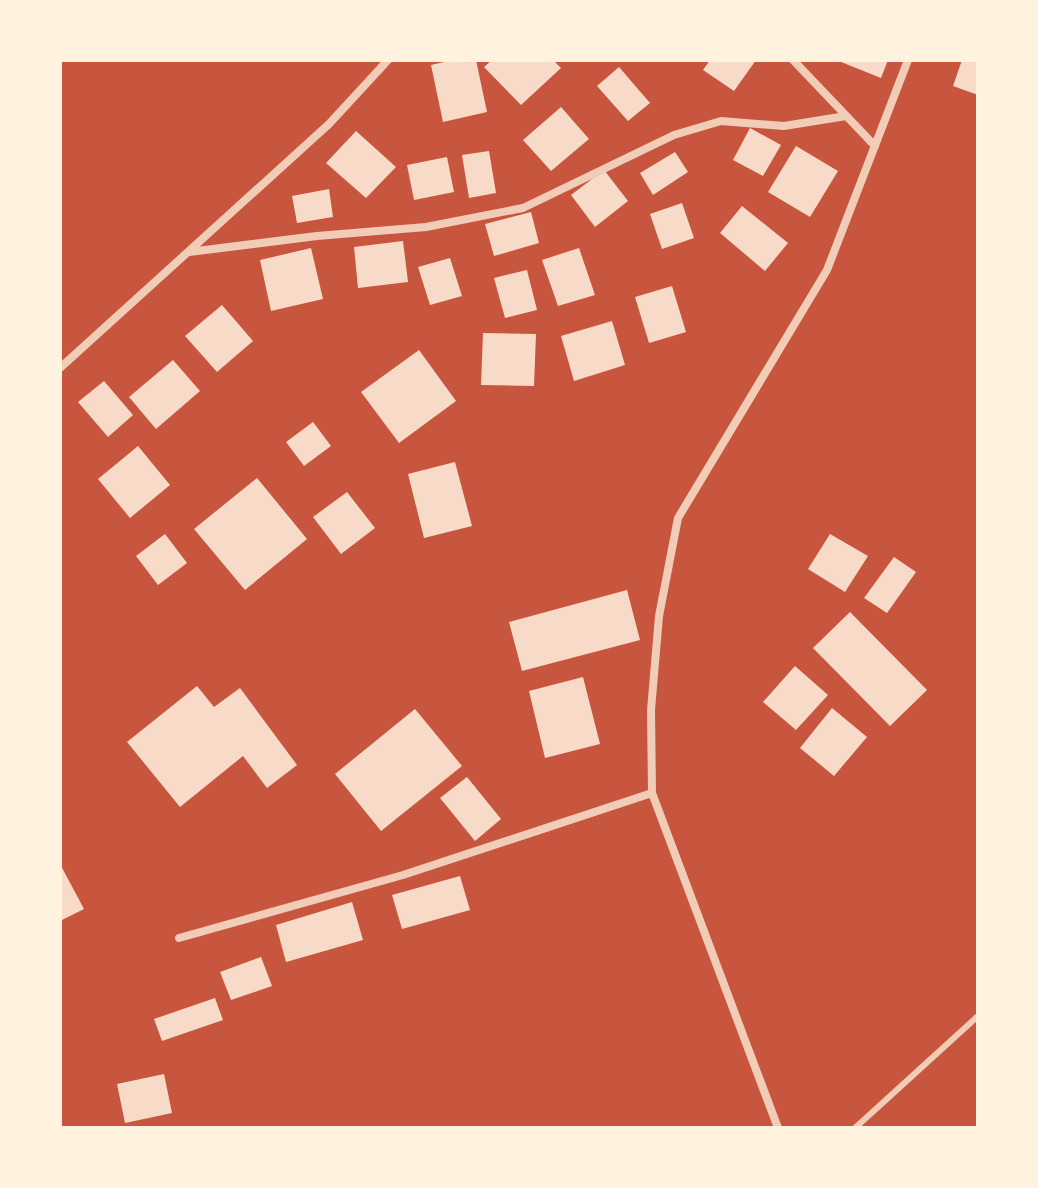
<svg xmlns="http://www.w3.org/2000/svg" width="1038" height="1188" viewBox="0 0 1038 1188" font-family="Commissioner,sans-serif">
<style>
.building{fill:#f7dbc8}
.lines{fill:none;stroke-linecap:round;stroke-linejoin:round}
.service{stroke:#f1ccb7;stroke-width:6}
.minor{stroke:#f1ccb7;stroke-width:8}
</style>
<rect width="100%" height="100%" fill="#c8553d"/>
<path class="building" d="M 453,60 L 476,60 L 487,112 L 443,122 L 431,65 Z
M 492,60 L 553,60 L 561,68 L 521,105 L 484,67 Z
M 710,60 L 756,60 L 734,91 L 703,70 Z
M 836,60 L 888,60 L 881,78 Z
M 962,60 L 978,60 L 978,95 L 953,86 Z
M 619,67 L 650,103 L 628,121 L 597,86 Z
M 561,107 L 589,139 L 551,171 L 523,140 Z
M 750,128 L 781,145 L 763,176 L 733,160 Z
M 356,131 L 396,167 L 366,198 L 326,163 Z
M 796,146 L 838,171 L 810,217 L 768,192 Z
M 489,151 L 496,193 L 469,198 L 462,155 Z
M 675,152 L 688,172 L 653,195 L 640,173 Z
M 447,157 L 454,192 L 414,200 L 407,165 Z
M 604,170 L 628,201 L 595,227 L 571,195 Z
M 329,189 L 333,217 L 297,223 L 292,196 Z
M 682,203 L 694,238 L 662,249 L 650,214 Z
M 742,206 L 788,243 L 765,271 L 720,233 Z
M 531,212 L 539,243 L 494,256 L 485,224 Z
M 403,241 L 408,282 L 358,288 L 354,247 Z
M 311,248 L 323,299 L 271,311 L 260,260 Z
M 579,248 L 595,295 L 558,306 L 542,260 Z
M 450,258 L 462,296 L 430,305 L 418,267 Z
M 527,270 L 537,310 L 505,318 L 494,278 Z
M 672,286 L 686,332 L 649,343 L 635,297 Z
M 222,305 L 253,341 L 217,372 L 185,336 Z
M 612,321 L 625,365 L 574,381 L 561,336 Z
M 483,333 L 536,334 L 534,386 L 481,385 Z
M 419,350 L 456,401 L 399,443 L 361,392 Z
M 173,360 L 200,391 L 156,429 L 129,397 Z
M 104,381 L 133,415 L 108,437 L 78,402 Z
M 313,422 L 331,446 L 304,466 L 286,442 Z
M 138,446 L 170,485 L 130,518 L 98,479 Z
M 455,462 L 472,526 L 424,538 L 408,474 Z
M 257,478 L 307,539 L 245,590 L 194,529 Z
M 347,492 L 375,528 L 341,554 L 313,517 Z
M 165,534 L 187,563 L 158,585 L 136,556 Z
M 830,534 L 868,556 L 845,592 L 808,569 Z
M 894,557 L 916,572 L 887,613 L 864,598 Z
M 627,590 L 640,640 L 522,671 L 509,622 Z
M 850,612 L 927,690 L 890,726 L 813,648 Z
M 795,666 L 828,695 L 796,730 L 763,702 Z
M 583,677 L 600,744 L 545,758 L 529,691 Z
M 197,686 L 214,707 L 240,688 L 297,765 L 267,788 L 243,756 L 180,807 L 127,742 Z
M 832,708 L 867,737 L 834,776 L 800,748 Z
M 415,709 L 462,766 L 381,831 L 335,774 Z
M 467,777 L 501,819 L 475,841 L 440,798 Z
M 60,864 L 84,909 L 60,921 Z
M 460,876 L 470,910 L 402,929 L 392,895 Z
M 352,902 L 363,940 L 286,962 L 276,925 Z
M 261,957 L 272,986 L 231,1000 L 220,972 Z
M 215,998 L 223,1020 L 162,1041 L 154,1019 Z
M 164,1074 L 172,1113 L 125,1123 L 117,1084 Z"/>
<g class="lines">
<path class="service" d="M 855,1128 L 978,1016"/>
<path class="minor" d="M 793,60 L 875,146
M 189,252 L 317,236 L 426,227 L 523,208 L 674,135 L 721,121 L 784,126 L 846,116
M 60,368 L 329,124 L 388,60
M 179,938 L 403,875 L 652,793
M 778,1128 L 652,793 L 651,710 L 659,616 L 678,518 L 827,270 L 908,60"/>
</g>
<rect width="1038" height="1188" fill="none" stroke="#fff3e0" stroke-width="124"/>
</svg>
